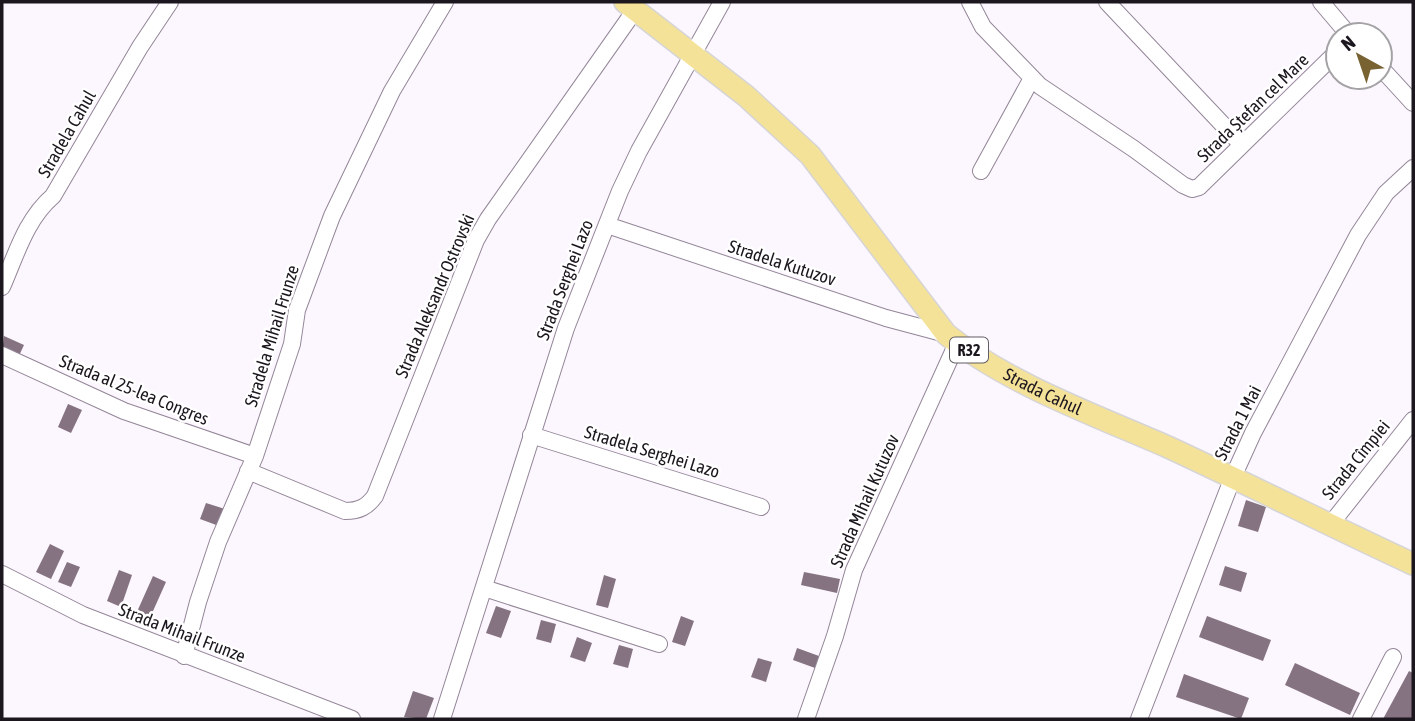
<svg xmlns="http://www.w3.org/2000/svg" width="1415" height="721" viewBox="0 0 1415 721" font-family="'Asap Condensed',sans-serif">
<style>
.building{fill:#857382}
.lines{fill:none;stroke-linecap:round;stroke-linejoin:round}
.minor-casing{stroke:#938698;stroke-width:18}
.major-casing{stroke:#d6d5d6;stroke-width:24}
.minor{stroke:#fff;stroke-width:16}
.major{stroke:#f5e299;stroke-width:21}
.labels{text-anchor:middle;stroke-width:5;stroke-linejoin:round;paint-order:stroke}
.shield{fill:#fff;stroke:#605d62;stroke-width:2}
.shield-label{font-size:16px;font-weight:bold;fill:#1c171e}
.street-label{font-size:18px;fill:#1c171e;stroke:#fff}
</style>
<rect width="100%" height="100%" fill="#fcf6fe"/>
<path class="building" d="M 4,336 L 24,345 L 17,360 L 2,353 Z
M 68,404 L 82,410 L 71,433 L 58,427 Z
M 1246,500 L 1266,507 L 1258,532 L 1238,526 Z
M 206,503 L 225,509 L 219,526 L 200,519 Z
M 50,544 L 64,551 L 51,579 L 36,572 Z
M 67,562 L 80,567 L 71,587 L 58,582 Z
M 1225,566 L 1247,573 L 1241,592 L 1219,585 Z
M 119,570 L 132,575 L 121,607 L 107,601 Z
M 804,572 L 840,579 L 837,593 L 801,585 Z
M 604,575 L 616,579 L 608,608 L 596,605 Z
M 153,576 L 166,582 L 149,620 L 136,614 Z
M 496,606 L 511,611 L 501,638 L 486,633 Z
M 681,616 L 694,621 L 685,646 L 672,642 Z
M 1207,616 L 1271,640 L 1263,661 L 1199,637 Z
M 541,620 L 556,624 L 551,643 L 536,639 Z
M 577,637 L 592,643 L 585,662 L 570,657 Z
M 619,645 L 633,649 L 628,668 L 613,664 Z
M 797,648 L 819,656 L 815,668 L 793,660 Z
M 758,658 L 772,662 L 766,682 L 751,677 Z
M 1295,663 L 1360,693 L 1350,715 L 1285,685 Z
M 1409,671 L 1413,673 L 1413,719 L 1383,719 Z
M 1184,674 L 1249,698 L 1241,719 L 1176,697 Z
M 413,691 L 434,698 L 426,719 L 404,717 Z"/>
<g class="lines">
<defs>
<path id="minor" d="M 970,2 L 983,27 L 1040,86 L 1134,149 L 1183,185 L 1192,189 L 1199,187 L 1338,51
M 1107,2 L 1242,145
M 1321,2 L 1349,35
M 1380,67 L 1413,103
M 981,171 L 1032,78
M 607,225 L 886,318 L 946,334
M 2,287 C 16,255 26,219 53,196 L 140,47 L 170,2
M 2,355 L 124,411 L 255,456
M 531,435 L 761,507
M 248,471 L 345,511 C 359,511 367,507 375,496 L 476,240 L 488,219 L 635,10
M 1330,525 L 1413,420
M 2,574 L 83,615 L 352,719
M 484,588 L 659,644
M 184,656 L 198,602 L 218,542 L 255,456 L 292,344 L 297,310 L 332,216 L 392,91 L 445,2
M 442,719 L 566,328 L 620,191 L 639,151 L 722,2
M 806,719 L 835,636 L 854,570 L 957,343
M 1139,719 L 1233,477 L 1253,433 L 1358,235 L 1386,193 L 1413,168
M 1361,719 L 1393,657"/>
<g id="major">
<path id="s1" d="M 625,2 L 746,96 L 810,155 L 946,334 C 1008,384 1095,415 1168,447 C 1250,485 1331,526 1413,564"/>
</g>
</defs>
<use href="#minor" class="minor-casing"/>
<use href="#major" class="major-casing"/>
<use href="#minor" class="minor"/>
<use href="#major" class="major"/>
</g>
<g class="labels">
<rect class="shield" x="950" y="337.5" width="38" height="25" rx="5"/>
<g class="shield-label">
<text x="969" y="356">R32</text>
</g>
<g class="street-label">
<text transform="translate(1253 108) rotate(-44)" y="6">Strada Ștefan cel Mare</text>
<text transform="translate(67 134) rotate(-60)" y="6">Stradela Cahul</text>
<text transform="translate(782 263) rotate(18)" y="6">Stradela Kutuzov</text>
<text transform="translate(565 280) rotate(-69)" y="6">Strada Serghei Lazo</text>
<text transform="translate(435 296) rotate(-67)" y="6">Strada Aleksandr Ostrovski</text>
<text transform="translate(272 336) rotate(-73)" y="6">Stradela Mihail Frunze</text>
<text transform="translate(134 390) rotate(22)" y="6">Strada al 25-lea Congres</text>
<text dy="6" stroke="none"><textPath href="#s1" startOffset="578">Strada Cahul</textPath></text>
<text transform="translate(1238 423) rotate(-63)" y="6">Strada 1 Mai</text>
<text transform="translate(652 452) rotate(17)" y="6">Stradela Serghei Lazo</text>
<text transform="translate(1356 460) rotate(-51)" y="6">Strada Cîmpiei</text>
<text transform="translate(865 501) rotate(-66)" y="6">Strada Mihail Kutuzov</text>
<text transform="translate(182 633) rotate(21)" y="6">Strada Mihail Frunze</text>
</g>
</g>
<rect width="1415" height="721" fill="none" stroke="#1c171e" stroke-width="7"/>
<g transform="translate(1359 56) rotate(320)"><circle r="33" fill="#ffffff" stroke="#a4a2a5" stroke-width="2"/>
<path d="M0-5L12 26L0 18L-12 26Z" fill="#786232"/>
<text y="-10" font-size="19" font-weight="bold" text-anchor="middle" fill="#1c171e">N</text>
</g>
</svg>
